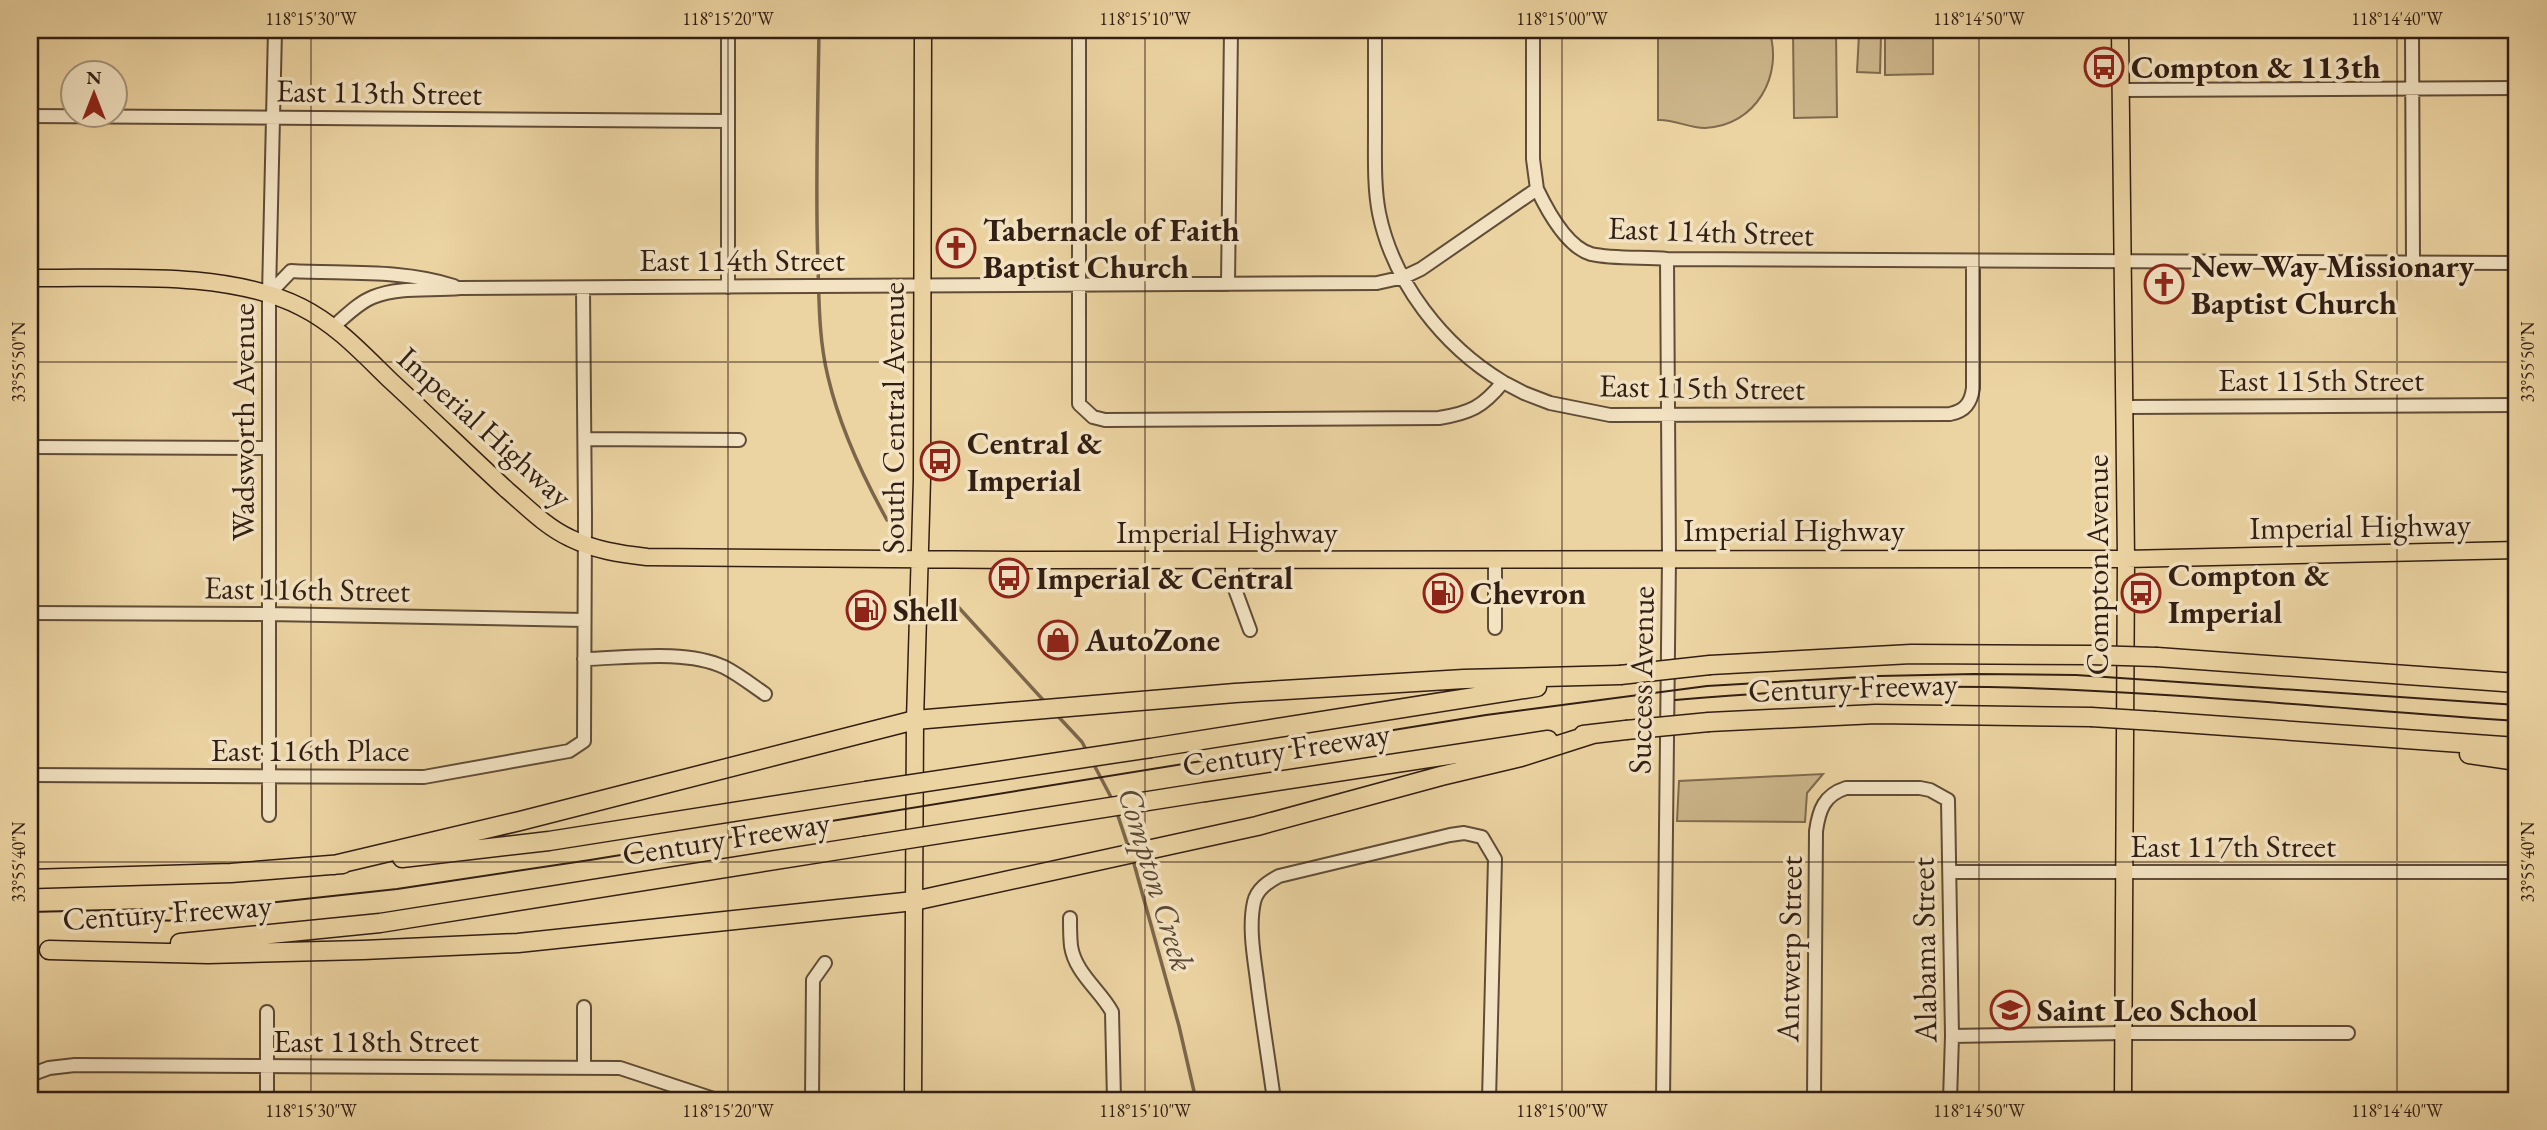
<svg xmlns="http://www.w3.org/2000/svg" width="2547" height="1130" viewBox="0 0 2547 1130" font-family="'EB Garamond',serif">
<style>
.green{fill:#ccb58a;stroke:#7f6a4e;stroke-width:2}
.lines{fill:none;stroke-linecap:round;stroke-linejoin:round}
.stream{stroke:#7c664b;stroke-width:3.5}
.minor-casing{stroke:#604c37;stroke-width:16}
.major-casing{stroke:#321e13;stroke-width:19}
.highway-casing{stroke:#321e13;stroke-width:21}
.minor{stroke:#f3e3c3;stroke-width:12}
.major{stroke:#ecd4a2;stroke-width:16}
.highway{stroke:#ecd4a2;stroke-width:18}
.tram{stroke:#321e13;stroke-width:2}
.highway-bridge-casing{stroke:#321e13;stroke-width:21;stroke-linecap:butt}
.highway-bridge{stroke:#ecd4a2;stroke-width:18}
.ticks{fill:none;stroke:#321e13;stroke-width:2;stroke-opacity:0.45}
.labels{text-anchor:middle;stroke-width:7;stroke-linejoin:round;paint-order:stroke}
.poi-label{font-size:32px;font-weight:bold;fill:#321e13;stroke:#f3e3c3;text-anchor:start}
.street-label{font-size:32px;fill:#321e13;stroke:#f3e3c3}
.water-label{font-size:33px;font-style:italic;fill:#5d4834;stroke:#f3e3c3}
.neatline{fill:none;stroke:#321e13;stroke-width:2.5}
.ticks-label{font-size:18px;text-anchor:middle;fill:#321e13}
</style>
<rect width="100%" height="100%" fill="#ecd4a2"/>
<filter id="stains"><feTurbulence type="fractalNoise" baseFrequency=".00286" numOctaves="4"/><feColorMatrix values="0 0 0 0 .2 0 0 0 0 .09 0 0 0 0 .02 0 0 0 .5 -.17"/></filter>
<radialGradient id="worn" r=".72"><stop offset=".6" stop-color="#630" stop-opacity="0"/><stop offset="1" stop-color="#630" stop-opacity=".3"/></radialGradient>
<path class="green" d="M 1658,30 L 1769,30 C 1784,75 1756,126 1705,128 C 1688,128 1674,119 1658,120 Z
M 1793,30 L 1836,30 L 1837,117 L 1794,118 Z
M 1885,33 L 1933,33 L 1933,74 L 1885,75 Z
M 1859,34 L 1881,35 L 1880,73 L 1857,72 Z
M 1823,774 L 1807,793 L 1805,822 L 1677,821 L 1679,781 Z"/>
<g class="lines">
<path class="stream" d="M 819,30 C 818,108 815,187 818,265 C 819,302 819,341 828,377 C 840,428 862,475 887,520
M 950,598 L 1045,702
M 1055,713 L 1082,742 L 1088,753
M 1093,763 L 1112,799
M 1117,813 L 1129,849
M 1133,860 L 1179,1026 L 1196,1100"/>
<defs>
<path id="minor" d="M 1079,30 L 1079,404 L 1093,417 L 1105,420 L 1439,418 C 1470,413 1483,407 1503,382 L 1524,393 L 1550,403 L 1610,415 L 1950,414 C 1965,411 1971,403 1973,388 L 1973,261
M 1375,30 C 1375,64 1375,98 1375,132 C 1375,159 1374,187 1379,213 C 1393,282 1443,346 1503,382
M 1533,30 L 1533,159 L 1537,189
M 2412,30 L 2413,261
M 2121,90 L 2517,88
M 30,116 L 728,121
M 1228,284 L 1231,30
M 728,287 L 728,30
M 269,294 L 291,271 C 344,274 402,269 454,286
M 334,326 C 346,316 358,303 373,297 C 400,286 432,291 460,288 L 1377,283 L 1404,277 L 1421,269 L 1537,189 C 1547,210 1567,247 1591,254 C 1612,259 1645,257 1667,259 L 2517,263
M 2124,407 L 2517,405
M 585,439 L 739,440
M 30,447 L 269,448
M 1232,559 L 1232,581 L 1250,630
M 1495,559 L 1495,628
M 30,613 L 269,614 L 584,620
M 584,659 C 625,658 686,649 724,667 C 738,674 752,685 765,694
M 30,775 L 424,777 L 569,751 L 584,741 L 585,517 L 583,288
M 269,815 L 269,294 L 275,30
M 1950,872 L 2517,872
M 1070,918 C 1070,928 1070,937 1071,946 C 1075,973 1100,990 1112,1012 L 1114,1100
M 267,1012 L 267,1100
M 1952,1036 L 2123,1033 L 2348,1033
M 584,1068 L 584,1007
M 30,1075 L 49,1068 L 75,1065 L 620,1068 L 717,1100
M 812,1100 L 813,980 L 825,963
M 1274,1100 C 1269,1063 1263,1026 1258,988 C 1255,962 1248,929 1254,902 C 1257,889 1268,882 1279,876 L 1450,835 L 1464,833 L 1482,837 L 1495,859 L 1489,1100
M 1663,1100 L 1669,558 L 1667,259
M 1814,1100 L 1816,831 C 1819,810 1824,795 1846,788 L 1920,788 L 1930,790 L 1948,800 L 1952,1036 L 1950,1100"/>
<path id="major" d="M 2120,30 L 2126,559 L 2123,1100
M 30,278 C 114,279 226,269 301,307 C 337,325 363,354 391,381 C 430,417 468,454 507,490 C 527,507 546,527 570,538 C 594,550 620,554 647,557 L 1030,560 L 2126,559 L 2517,550
M 913,1100 L 915,720 L 922,479 L 923,30"/>
<path id="highway" d="M 2157,657 L 2517,683
M 1710,665 L 1911,654 L 2090,655
M 2155,721 L 2517,747
M 1709,722 L 1876,714 L 2091,717
M 1583,735 L 1626,730
M 1151,748 L 1537,687
M 2469,754 L 2517,761
M 1205,792 L 1548,740
M 402,858 L 549,841 L 866,791
M 334,865 L 520,821 L 915,720 L 1235,693 L 1464,679 L 1620,675
M 30,879 L 231,873 L 343,864
M 180,943 L 380,923 L 864,846
M 49,950 L 208,954 L 363,950 L 518,943 L 914,901 L 1257,826 L 1441,776 L 1521,757 L 1593,734"/>
</defs>
<use href="#minor" class="minor-casing"/>
<use href="#major" class="major-casing"/>
<use href="#highway" class="highway-casing"/>
<use href="#minor" class="minor"/>
<use href="#major" class="major"/>
<use href="#highway" class="highway"/>
<path class="tram" d="M 1675,700 C 1779,691 1884,685 1988,687 C 2165,691 2341,709 2517,721
M 30,912 L 230,907 L 397,889 L 590,860 L 1486,715 L 1707,686 L 1879,676 L 1974,674 L 2076,675 L 2517,705
M 145,920 L 185,921 L 239,916"/>
<defs>
<path id="highway-bridge" d="M 2090,655 L 2157,657
M 1620,675 L 1710,665
M 2091,717 L 2155,721
M 1626,730 L 1709,722
M 866,791 L 1151,748
M 864,846 L 1205,792"/>
</defs>
<use href="#highway-bridge" class="highway-bridge-casing"/>
<use href="#highway-bridge" class="highway-bridge"/>
</g>
<path class="ticks" d="M 311,30 L 311,1100M 728,30 L 728,1100M 1145,30 L 1145,1100M 1562,30 L 1562,1100M 1979,30 L 1979,1100M 2397,30 L 2397,1100M 30,362 L 2517,362M 30,862 L 2517,862"/>
<defs>
<symbol id="bus-ring" viewBox="-11 -11 22 22"><circle r="9.5" fill="#f3e3c3" stroke="#8f2418" stroke-width="1.5"/><path d="M-5-6H5V4H4V6H2V4H-2V6H-4V4H-5ZM-3.5-4V0h7V-4ZM-3.5 1.2v1.5H-2V1.2ZM2 1.2v1.5H3.5V1.2Z" fill="#8f2418"/></symbol>
<symbol id="church-ring" viewBox="-11 -11 22 22"><circle r="9.5" fill="#f3e3c3" stroke="#8f2418" stroke-width="1.5"/><path d="M-1.2-6h2.4v3.5h3.3v2.4h-3.3V6h-2.4V-.1h-3.3v-2.4h3.3Z" fill="#8f2418"/></symbol>
<symbol id="fuel-ring" viewBox="-11 -11 22 22"><circle r="9.5" fill="#f3e3c3" stroke="#8f2418" stroke-width="1.5"/><path d="M-5.5-6h7V0h2V4h1.3V-2.5L3-4.5l.8-.8L6-3V5H2.5V1h-1V6h-7ZM-4.2-4.7v3.2H.2V-4.7Z" fill="#8f2418"/></symbol>
<symbol id="shop-ring" viewBox="-11 -11 22 22"><circle r="9.5" fill="#f3e3c3" stroke="#8f2418" stroke-width="1.5"/><path d="M-5-2.5h2.3a2.7 3.5 0 0 1 5.4 0H5L5.5 6h-11ZM-1.5-2.5h3a1.5 2.3 0 0 0-3 0Z" fill="#8f2418"/></symbol>
<symbol id="school-ring" viewBox="-11 -11 22 22"><circle r="9.5" fill="#f3e3c3" stroke="#8f2418" stroke-width="1.5"/><path d="M0-5L7-2L0 1L-7-2ZM-4 1L0 2.5L4 1V4Q0 6-4 4Z" fill="#8f2418"/></symbol>
</defs>
<g fill-rule="evenodd">
<use href="#bus-ring" x="2082" y="45" width="44" height="44"/>
<use href="#church-ring" x="934" y="226" width="44" height="44"/>
<use href="#church-ring" x="2142" y="262" width="44" height="44"/>
<use href="#bus-ring" x="918" y="439" width="44" height="44"/>
<use href="#bus-ring" x="987" y="556" width="44" height="44"/>
<use href="#fuel-ring" x="1421" y="571" width="44" height="44"/>
<use href="#bus-ring" x="2119" y="571" width="44" height="44"/>
<use href="#fuel-ring" x="844" y="588" width="44" height="44"/>
<use href="#shop-ring" x="1036" y="618" width="44" height="44"/>
<use href="#school-ring" x="1988" y="988" width="44" height="44"/>
</g>
<g class="labels">
<g class="poi-label">
<text x="2131" y="78">Compton &amp; 113th</text>
<text x="983" y="241">Tabernacle of Faith<tspan x="983" dy="37">Baptist Church</tspan></text>
<text x="2191" y="277">New Way Missionary<tspan x="2191" dy="37">Baptist Church</tspan></text>
<text x="967" y="454">Central &amp;<tspan x="967" dy="37">Imperial</tspan></text>
<text x="2168" y="586">Compton &amp;<tspan x="2168" dy="37">Imperial</tspan></text>
<text x="1036" y="589">Imperial &amp; Central</text>
<text x="1470" y="604">Chevron</text>
<text x="893" y="621">Shell</text>
<text x="1085" y="651">AutoZone</text>
<text x="2037" y="1021">Saint Leo School</text>
</g>
<g class="street-label">
<text transform="translate(379 92) rotate(1)" y="11">East 113th Street</text>
<text transform="translate(1711 231) rotate(2)" y="11">East 114th Street</text>
<text x="742" y="271">East 114th Street</text>
<text x="2321" y="391">East 115th Street</text>
<text transform="translate(1702 387) rotate(1)" y="11">East 115th Street</text>
<text transform="translate(893 418) rotate(-90)" y="11">South Central Avenue</text>
<text transform="translate(243 422) rotate(-90)" y="11">Wadsworth Avenue</text>
<text transform="translate(485 427) rotate(42)" y="11">Imperial Highway</text>
<text transform="translate(2360 526) rotate(-1)" y="11">Imperial Highway</text>
<text x="1794" y="541">Imperial Highway</text>
<text x="1227" y="543">Imperial Highway</text>
<text transform="translate(2097 565) rotate(-90)" y="11">Compton Avenue</text>
<text transform="translate(307 589) rotate(1)" y="11">East 116th Street</text>
<text transform="translate(1641 680) rotate(-89)" y="11">Success Avenue</text>
<text transform="translate(1853 687) rotate(-2)" y="11">Century Freeway</text>
<text transform="translate(1286 749) rotate(-9)" y="11">Century Freeway</text>
<text x="310" y="761">East 116th Place</text>
<text transform="translate(726 838) rotate(-9)" y="11">Century Freeway</text>
<text x="2233" y="857">East 117th Street</text>
<text transform="translate(167 912) rotate(-4)" y="11">Century Freeway</text>
<text transform="translate(1789 949) rotate(-89)" y="11">Antwerp Street</text>
<text transform="translate(1924 950) rotate(-91)" y="11">Alabama Street</text>
<text x="376" y="1052">East 118th Street</text>
</g>
<g class="water-label">
<text transform="translate(1157 879) rotate(73)" y="12">Compton Creek</text>
</g>
</g>
<rect width="2547" height="1130" fill="none" stroke="#ecd4a2" stroke-width="77"/>
<g transform="translate(94 94)"><circle r="33" fill="#f3e3c3" stroke="#a6947d" stroke-width="2"/>
<path d="M0-5L12 26L0 18L-12 26Z" fill="#8f2418"/>
<text y="-10" font-size="19" font-weight="bold" text-anchor="middle" fill="#321e13">N</text>
</g>
<rect x="38" y="38" width="2470" height="1054" class="neatline"/>
<g class="ticks-label">
<text x="311" y="25">118°15'30"W</text>
<text x="728" y="25">118°15'20"W</text>
<text x="1145" y="25">118°15'10"W</text>
<text x="1562" y="25">118°15'00"W</text>
<text x="1979" y="25">118°14'50"W</text>
<text x="2397" y="25">118°14'40"W</text>
<text transform="translate(19 362) rotate(-90)" y="6">33°55'50"N</text>
<text transform="translate(2528 362) rotate(-90)" y="6">33°55'50"N</text>
<text transform="translate(19 862) rotate(-90)" y="6">33°55'40"N</text>
<text transform="translate(2528 862) rotate(-90)" y="6">33°55'40"N</text>
<text x="311" y="1117">118°15'30"W</text>
<text x="728" y="1117">118°15'20"W</text>
<text x="1145" y="1117">118°15'10"W</text>
<text x="1562" y="1117">118°15'00"W</text>
<text x="1979" y="1117">118°14'50"W</text>
<text x="2397" y="1117">118°14'40"W</text>
</g>
<rect width="100%" height="100%" filter="url(#stains)"/>
<rect width="100%" height="100%" fill="url(#worn)"/>
</svg>
